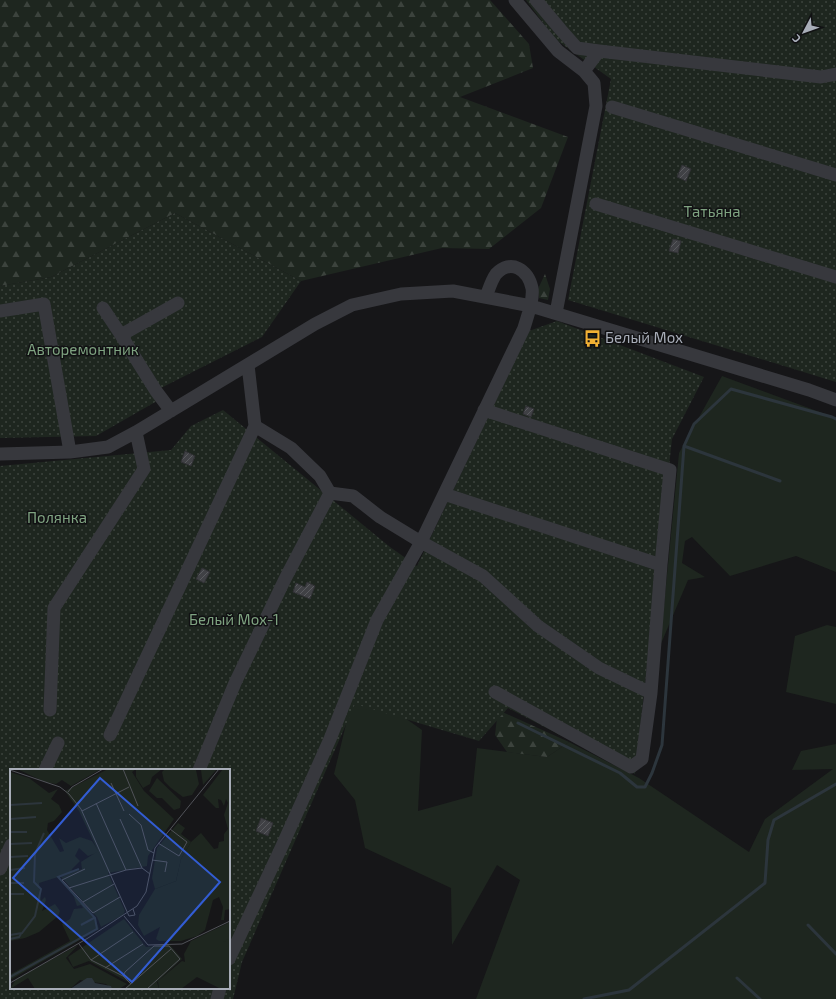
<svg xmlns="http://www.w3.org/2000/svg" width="836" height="999" viewBox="0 0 836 999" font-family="'Exo 2',sans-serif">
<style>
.grass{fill:#1e261f}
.forest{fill:url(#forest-firs)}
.park{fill:url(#park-dots);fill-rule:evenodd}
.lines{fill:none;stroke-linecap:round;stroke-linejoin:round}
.stream{stroke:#2c353c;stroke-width:3}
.building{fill:url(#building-hatch);stroke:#303034}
.minor{stroke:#37383d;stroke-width:13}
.labels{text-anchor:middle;stroke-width:3;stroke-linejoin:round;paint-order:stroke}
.park-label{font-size:15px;fill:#7fa381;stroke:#111113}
.poi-label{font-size:15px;fill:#a8adb8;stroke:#111113;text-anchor:start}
.inset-river{fill:none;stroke:#2c353c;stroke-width:2}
.inset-road{fill:none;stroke:#505258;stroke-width:1}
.view{fill:#325cd3;fill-opacity:0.15;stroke:#325cd3;stroke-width:2}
.inset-edge{fill:none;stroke:#a8adb8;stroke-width:2}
</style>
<defs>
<pattern id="forest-firs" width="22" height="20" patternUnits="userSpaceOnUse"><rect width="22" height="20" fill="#1e261f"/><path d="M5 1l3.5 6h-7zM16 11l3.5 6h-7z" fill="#3c433d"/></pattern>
<pattern id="park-dots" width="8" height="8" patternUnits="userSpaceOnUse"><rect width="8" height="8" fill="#1e261f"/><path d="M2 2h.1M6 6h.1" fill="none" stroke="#3c433d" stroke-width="1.8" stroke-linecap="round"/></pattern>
<pattern id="building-hatch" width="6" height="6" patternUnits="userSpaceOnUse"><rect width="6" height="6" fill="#404145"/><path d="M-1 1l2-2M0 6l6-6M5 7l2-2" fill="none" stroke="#595a5e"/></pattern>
</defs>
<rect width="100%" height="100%" fill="#161618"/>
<path class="grass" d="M 722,376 L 836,418 L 836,572 L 796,556 L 730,576 L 692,537 L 685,541 L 682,563 L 705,577 L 688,580 L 660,646 L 679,453 Z
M 827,625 L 836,627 L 836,704 L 786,692 L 795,636 Z
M 353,695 L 374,696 L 422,730 L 418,811 L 472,796 L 477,748 L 547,757 L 569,742 L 639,778 L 749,852 L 765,819 L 833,769 L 792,770 L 801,751 L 836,744 L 836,999 L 476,999 L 520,880 L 497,865 L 452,945 L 451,888 L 365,848 L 355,800 L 334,774 Z"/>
<path class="forest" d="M 0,0 L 490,0 L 529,44 L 533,68 L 460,97 L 568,137 L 541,208 L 489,249 L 442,248 L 301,281 L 175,213 L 51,277 L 0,286 Z
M 545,274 L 550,289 L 548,300 L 539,298 L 538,289 Z
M 498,710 L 569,742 L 547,757 L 507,752 L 495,735 Z"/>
<path class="park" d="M 526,0 L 836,0 L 836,382 L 568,300 L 611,79 L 555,39 Z
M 175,213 L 301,281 L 262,337 L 153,392 L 157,401 L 96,436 L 0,438 L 0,286 L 51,277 Z
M 557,321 L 704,377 L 672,439 L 635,774 L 508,708 L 479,741 L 355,704 L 242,962 L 233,999 L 0,999 L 0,466 L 171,450 L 191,426 L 223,410 L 390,547 L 417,566 L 529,331 ZM 11,770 L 229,770 L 229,988 L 11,988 Z"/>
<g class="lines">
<path class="stream" d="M 684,446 L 780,481
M 518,723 L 620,773 L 637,787 L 645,787 L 652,773 L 662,745 L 684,446 L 694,424 L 731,389 L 832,417 L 836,419
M 808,925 L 836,954
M 737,978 L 760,999
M 584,999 L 629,990 L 765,883 L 768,840 L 774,820 L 836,784"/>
</g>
<path class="building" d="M 682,165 L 691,169 L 686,181 L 677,177 Z
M 673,239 L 681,241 L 678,253 L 669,251 Z
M 526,406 L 534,409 L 531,417 L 523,414 Z
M 185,451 L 195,456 L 191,466 L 181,462 Z
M 202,568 L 210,572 L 204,583 L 196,579 Z
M 307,582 L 315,586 L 310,599 L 293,592 L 296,583 L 305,587 Z
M 261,818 L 273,823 L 268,836 L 256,831 Z"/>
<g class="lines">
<path class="minor" d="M 515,0 L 558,51 L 584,71 L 594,83 L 596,106 L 556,313
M 536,0 L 561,30 L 577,48 L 599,51 L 821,77 L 836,74
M 584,71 L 599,51
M 612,107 L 836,175
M 596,204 L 836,277
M 103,308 L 121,335
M 0,311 L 44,304 L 70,452
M 484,410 L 670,470 L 661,565 L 651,693 L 642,759 L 631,767 L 495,692
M 171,411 L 156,391 L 121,335 L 178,303
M 255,426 L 291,448 L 320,476 L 330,493 L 353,496 L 380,517 L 421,542 L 483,576 L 538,626 L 599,668 L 651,693
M 0,454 L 70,452 L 108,447 L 136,432 L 315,324 L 352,305 L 401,294 L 453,291 L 531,306 L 809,390 L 836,400
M 444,494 L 661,565
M 50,710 L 54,608 L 144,469 L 136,432
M 110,735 L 255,426 L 248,365
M 45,770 L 58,743
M 199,770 L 235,683 L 285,579 L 330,493
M 0,869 L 11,845
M 229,959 L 282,846 L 330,739 L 377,620 L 421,542 L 524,328 C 527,317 534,300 532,288 C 528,270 511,258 496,274 C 491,281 489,289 486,297
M 217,999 L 220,988"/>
</g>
<defs>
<symbol id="bus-bare" viewBox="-9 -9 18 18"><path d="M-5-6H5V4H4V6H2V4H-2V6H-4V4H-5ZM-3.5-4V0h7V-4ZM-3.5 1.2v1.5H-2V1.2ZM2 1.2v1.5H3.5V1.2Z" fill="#f2b134" stroke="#111113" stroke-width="2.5" paint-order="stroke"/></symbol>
</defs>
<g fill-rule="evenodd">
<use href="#bus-bare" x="580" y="326" width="25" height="25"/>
</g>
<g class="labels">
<g class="park-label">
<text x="712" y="217">Татьяна</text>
<text x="83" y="355">Авторемонтник</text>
<text x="57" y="523">Полянка</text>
<text x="234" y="625">Белый Мох-1</text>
</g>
<g class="poi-label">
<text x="605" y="343">Белый Мох</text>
</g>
</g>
<g transform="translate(10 769)">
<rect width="220" height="220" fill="#161618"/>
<path d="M 0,3 L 19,9 L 39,24 L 48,20 L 41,30 L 49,36 L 52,43 L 44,52 L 38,54 L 37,61 L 50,83 L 54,82 L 49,69 L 56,74 L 70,68 L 82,72 L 89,83 L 78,87 L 69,79 L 65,87 L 70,92 L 62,100 L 61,104 L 29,114 L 31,132 L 35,128 L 36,131 L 32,142 L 45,135 L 50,142 L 48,147 L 29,163 L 15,169 L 0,172 ZM 63,125 L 84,147 L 89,160 L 0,211 L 1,205 L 60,172 L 52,155 L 60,150 L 64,140 L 73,139 L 71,136 L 67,137 Z" fill="#1e261f"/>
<path d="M 7,0 L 91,0 L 61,17 L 52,11 L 46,15 L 35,13 ZM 126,0 L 152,0 L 142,8 L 140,15 L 133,19 L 126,8 ZM 191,0 L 207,0 L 193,16 L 191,1 ZM 213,0 L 220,0 L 220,140 L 215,141 L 214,151 L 211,151 L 213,138 L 209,128 L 203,131 L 195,161 L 187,167 L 171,172 L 149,172 L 146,170 L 150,158 L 134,167 L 128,156 L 129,146 L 145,120 L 166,112 L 171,90 L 181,73 L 191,64 L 204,80 L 208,79 L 209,73 L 214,72 L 214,65 L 218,60 L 214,46 L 218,34 L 216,30 L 214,37 L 211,31 L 208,30 L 209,39 L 206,39 L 193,26 ZM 220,153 L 220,220 L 211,220 L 187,208 L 171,220 L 149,220 L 148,212 L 172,192 L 175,193 L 174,185 L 181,172 ZM 68,176 L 56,189 L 64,200 L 80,195 L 117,215 L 109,220 L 102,220 L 96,215 L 70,211 L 60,220 L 25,220 L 18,209 L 0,220 L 6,210 Z" fill="#1e261f"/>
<path d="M 155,0 L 186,1 L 189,15 L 182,26 L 173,28 L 161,19 L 154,12 L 152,3 ZM 147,9 L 171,32 L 170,39 L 164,41 L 152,29 L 147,29 L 139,22 ZM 220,169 L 220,182 L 204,182 L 212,174 Z" fill="#1e261f"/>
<path d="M 98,0 L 126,0 L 122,3 L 134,22 L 164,50 L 138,87 L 137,97 L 98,104 L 115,142 L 113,146 L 91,158 L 87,148 L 51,108 L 72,100 L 71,93 L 88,82 L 69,42 L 55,22 ZM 168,54 L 175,59 L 171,65 L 181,73 L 171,90 L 166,112 L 145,120 L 142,109 L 147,79 ZM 114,150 L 136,178 L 160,176 L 172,190 L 147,213 L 149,220 L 114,220 L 120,214 L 79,192 L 63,198 L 58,188 Z" fill="#1e261f"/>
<path d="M 77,209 L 82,209 L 85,214 L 101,217 L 102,220 L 60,220 Z" fill="#2c353c"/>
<path class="inset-river" d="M 0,36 L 32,34M 0,50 L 26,48M 0,63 L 17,63M 0,75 L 22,74M 0,88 L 18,87M 0,101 L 15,99M 0,114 L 14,114M 0,125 L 14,125M 71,156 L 84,149M 0,166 L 12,164 L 25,147 L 31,120 L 24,113 L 25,85 L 34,64M 0,170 L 9,168 L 11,165M 0,208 L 87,160 L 85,149 L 48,108 L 69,100"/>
<path class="inset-road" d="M 113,0 L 128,37M 0,1 L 50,18 L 59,25 L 71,40 L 119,147 L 125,146 L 123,140M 101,14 L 114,42M 58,23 L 62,18 L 93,0M 86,34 L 116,101M 72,42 L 119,18M 119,45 L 131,56 L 138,81 L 144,84M 110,50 L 132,99 L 140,105M 148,74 L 169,87 L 177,73 L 160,60M 142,91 L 157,93 L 155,103M 75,100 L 52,111 L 83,144 L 110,128M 59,119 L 116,101 L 132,99M 73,133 L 104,115M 114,147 L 138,176 L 172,175 L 220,152M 69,175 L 81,191 L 113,207M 81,191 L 123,163M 95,199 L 133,175M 0,214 L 78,169 L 127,137 L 136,123 L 145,79 L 209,0M 121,215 L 113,207 L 115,203 L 144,177 L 159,177 L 170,190 L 137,220M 115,220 L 161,180"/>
<path class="view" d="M 90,9 L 210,113 L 122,213 L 3,109 Z"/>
<rect width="220" height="220" class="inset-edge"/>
</g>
<g transform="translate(804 32) rotate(229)" stroke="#111113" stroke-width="3" paint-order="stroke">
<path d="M0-3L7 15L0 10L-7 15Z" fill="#a8adb8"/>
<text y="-6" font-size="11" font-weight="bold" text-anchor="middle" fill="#a8adb8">С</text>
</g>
</svg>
